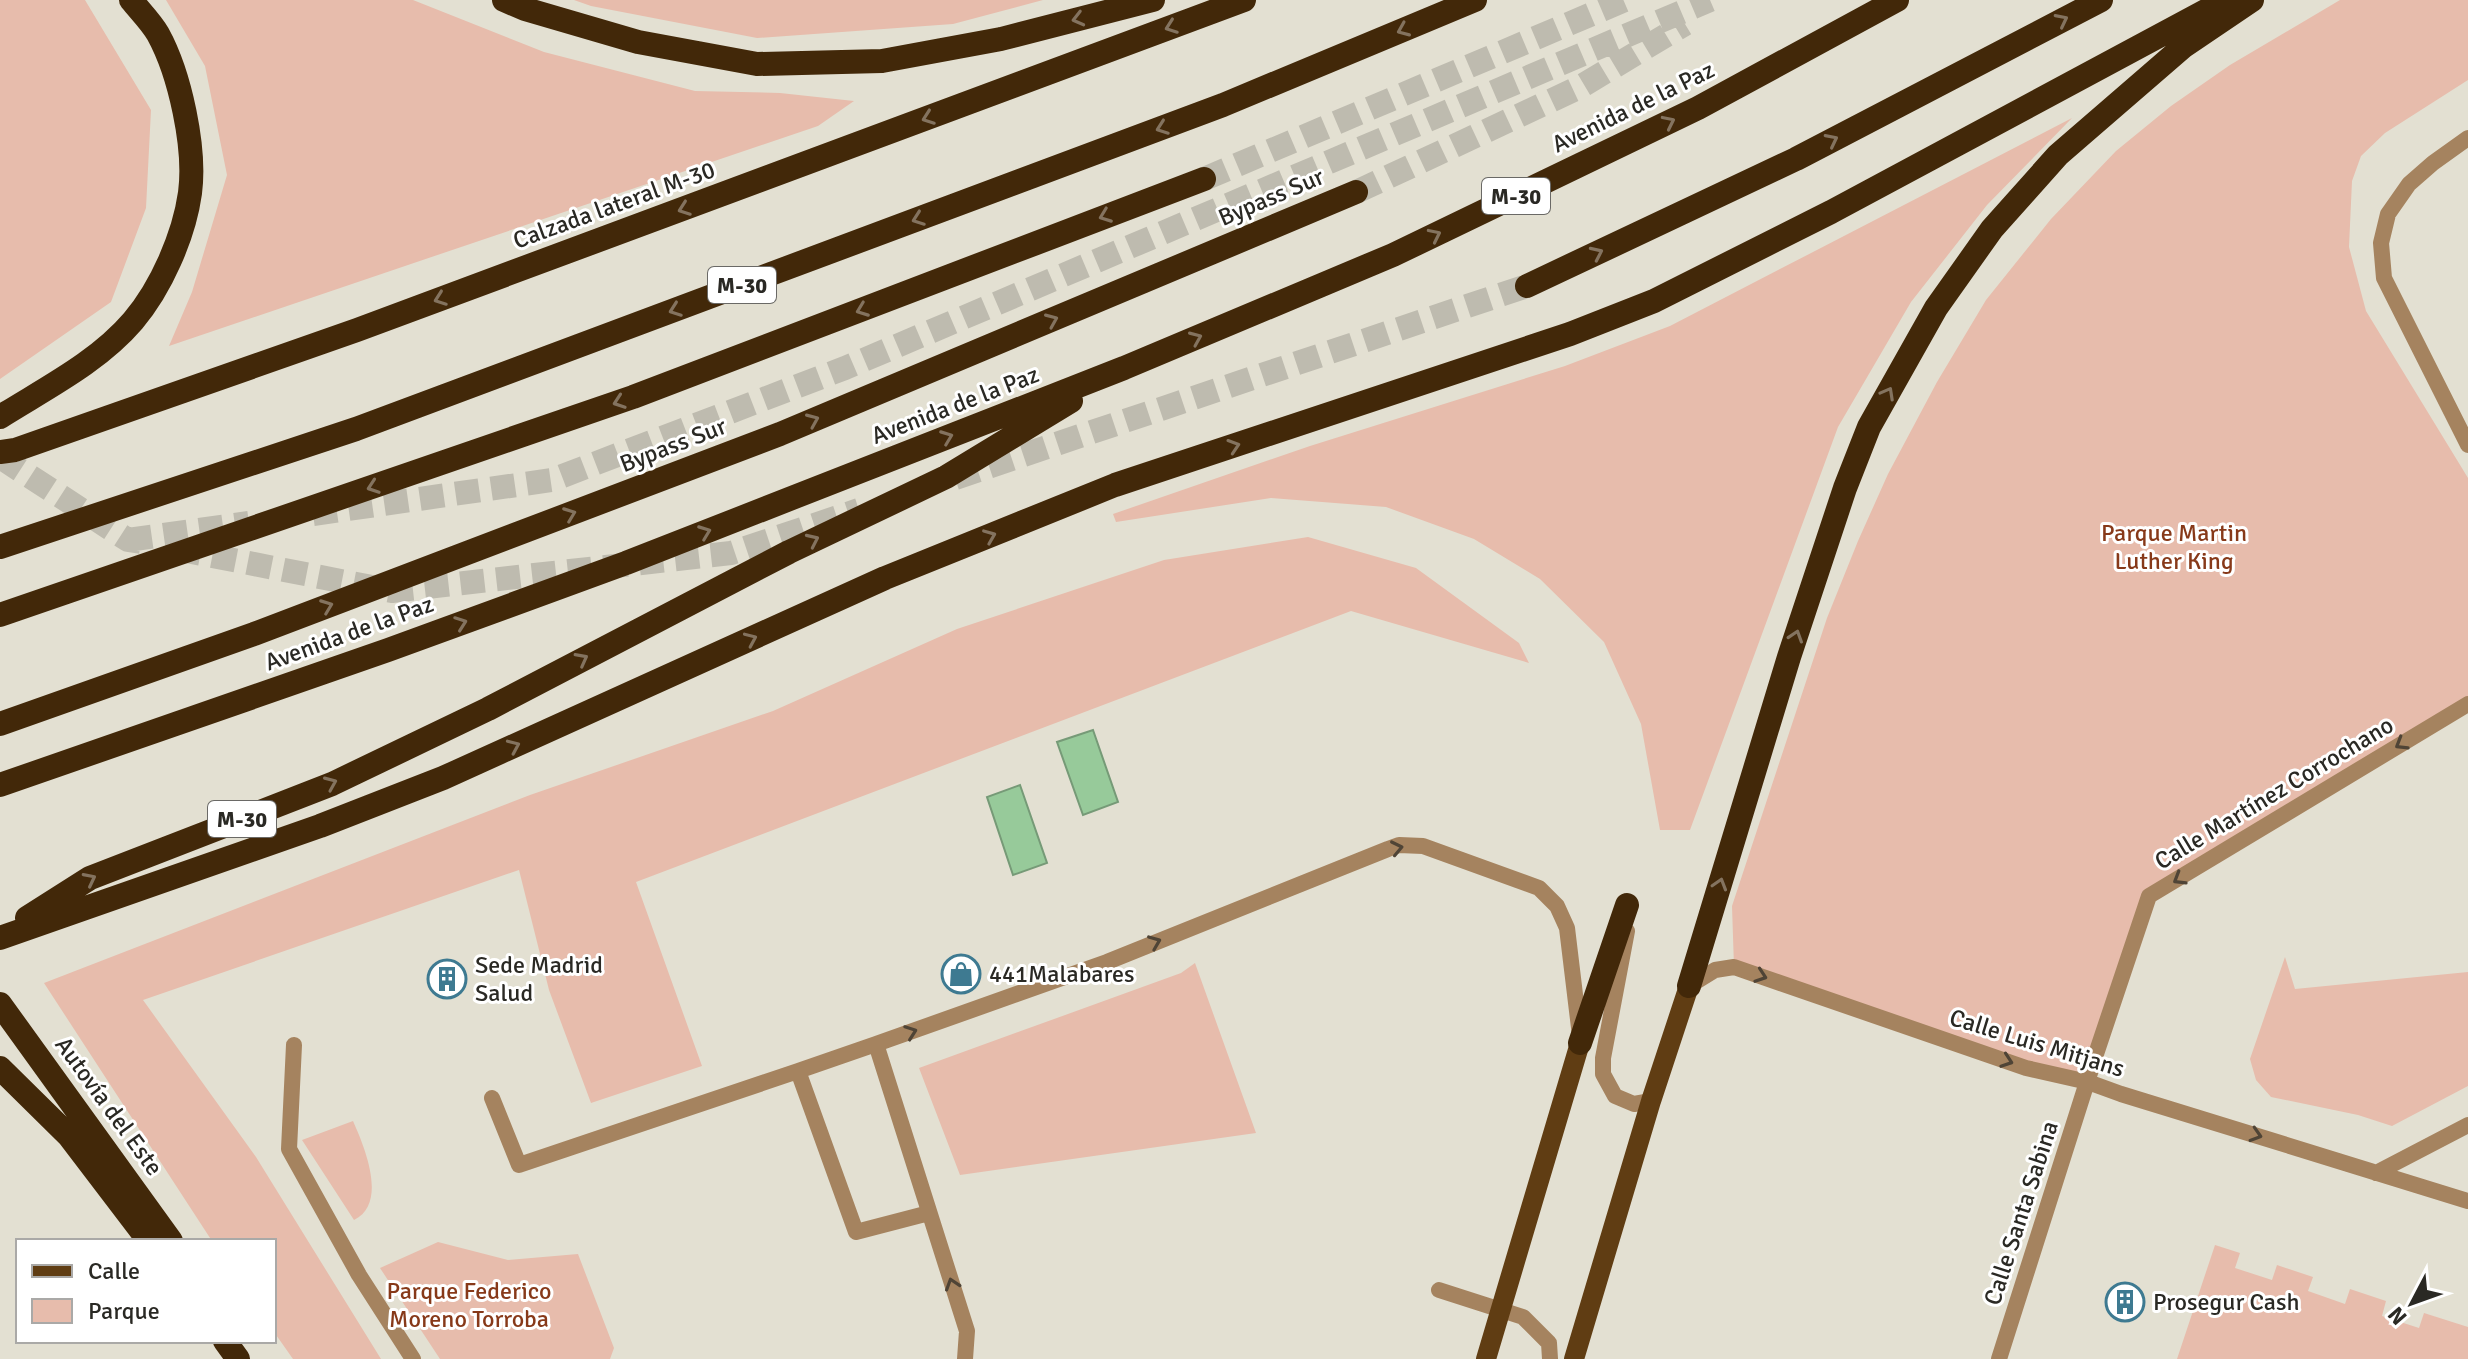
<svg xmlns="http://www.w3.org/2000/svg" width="2468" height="1359" viewBox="0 0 2468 1359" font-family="Signika,sans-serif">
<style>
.green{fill:#e7bcac}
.water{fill:#97ca9a;stroke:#769a77;stroke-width:2}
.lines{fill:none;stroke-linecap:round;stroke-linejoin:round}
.motorway-tunnel{stroke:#bebbaf;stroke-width:24;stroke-dasharray:24 12;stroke-linecap:butt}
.minor{stroke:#a5835f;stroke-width:16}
.primary{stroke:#603d13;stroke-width:20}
.motorway{stroke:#422809;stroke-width:24}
.oneway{stroke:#84735f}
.oneway2{stroke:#4f4436}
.labels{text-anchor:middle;stroke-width:6;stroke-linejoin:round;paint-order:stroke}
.shield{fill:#fff;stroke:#6a6966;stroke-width:2}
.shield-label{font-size:22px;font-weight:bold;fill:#2a2924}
.street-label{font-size:24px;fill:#2a2924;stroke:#fff}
.park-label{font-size:24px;fill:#873919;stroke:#fff}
.poi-label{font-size:24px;fill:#2a2924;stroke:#fff;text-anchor:start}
</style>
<rect width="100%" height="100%" fill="#e3e0d2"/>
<path class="green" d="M 0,0 L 85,0 L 151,110 L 146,208 L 111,302 L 0,379 Z
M 166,0 L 413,0 L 544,52 L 695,91 L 780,93 L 854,101 L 818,126 L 169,346 L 192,292 L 227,175 L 205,66 Z
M 574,0 L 1043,0 L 953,24 L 757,38 L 591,6 Z
M 2340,0 L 2468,0 L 2468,80 L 2385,133 L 2361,156 L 2352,181 L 2349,247 L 2366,311 L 2468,478 L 2468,704 L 2149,896 L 2088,1082 L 1734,967 L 1732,906 L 1827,618 L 1858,541 L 1888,474 L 1937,382 L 1986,300 L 2051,219 L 2116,151 L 2171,106 L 2230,65 Z
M 2072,118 L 1987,205 L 1911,302 L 1838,427 L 1690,830 L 1660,830 L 1641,724 L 1604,642 L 1540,579 L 1474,539 L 1386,507 L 1271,498 L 1116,522 L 1113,514 L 1310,446 L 1565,366 L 1670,326 Z
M 1308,537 L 1416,568 L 1519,643 L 1529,663 L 1351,611 L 636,882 L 702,1066 L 591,1103 L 549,990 L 519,870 L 143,1000 L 256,1157 L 381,1359 L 293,1359 L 274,1332 L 274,1241 L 212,1241 L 44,983 L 530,795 L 773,711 L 957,629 L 1164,560 Z
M 2285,957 L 2295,989 L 2468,972 L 2468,1086 L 2392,1126 L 2358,1115 L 2271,1097 L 2256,1080 L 2250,1059 Z
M 1195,963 L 1256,1133 L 960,1175 L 919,1068 L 1181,973 Z
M 353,1121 C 365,1148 388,1203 354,1220 L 302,1140 Z
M 438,1242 L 508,1260 L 578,1254 L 614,1348 L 610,1359 L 440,1359 L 380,1268 Z
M 2215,1245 L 2240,1253 L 2235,1268 L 2272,1280 L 2277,1265 L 2313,1277 L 2308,1291 L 2345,1304 L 2350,1289 L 2386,1301 L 2382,1316 L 2419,1328 L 2424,1313 L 2468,1327 L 2468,1359 L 2177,1359 Z"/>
<path class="water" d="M 1093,730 L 1118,802 L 1083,815 L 1057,742 Z
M 1020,785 L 1047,863 L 1013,875 L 987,797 Z"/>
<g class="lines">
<path class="motorway-tunnel" d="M 1204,179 L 1625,0
M 1356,192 L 1580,87 L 1685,24
M 0,457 L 128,540 L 141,542
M 955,478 L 1527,286
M 313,514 L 552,480 L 845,368 L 1710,0
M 128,540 L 249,523
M 177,549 L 392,591 L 731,553 L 859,510"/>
<path class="minor" d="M 2468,138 L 2433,163 L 2409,184 L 2388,214 L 2381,243 L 2384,278 L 2468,445
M 1627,931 L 1603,1058 L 1603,1074 L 1615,1096 L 1634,1104 L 1651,1101
M 1689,986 L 1715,970 L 1734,967 L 2026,1068 L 2088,1082 L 2121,1094 L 2468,1201
M 876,1044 L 798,1071 L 856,1232 L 929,1213
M 294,1045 L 289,1149 L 359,1275 L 413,1359
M 492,1098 L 519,1165 L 798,1071
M 2376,1173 L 2468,1125
M 1439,1290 L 1523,1317 L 1549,1343 L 1550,1359
M 965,1359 L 967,1331 L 876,1044 L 1107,962 L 1388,849 L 1399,845 L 1423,846 L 1539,888 L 1557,906 L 1567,928 L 1580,1036
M 1999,1359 L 2095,1057 L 2149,896 L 2468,704"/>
<path class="primary" d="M 1486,1359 L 1580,1043
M 1574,1359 L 1651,1101 L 1689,986"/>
<path class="motorway" d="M 504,0 L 525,9 L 638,42 L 757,64 L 882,61 L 1001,39 L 1153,0
M 1527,286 L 1796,159 L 2101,0
M 0,417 C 46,388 98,362 133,321 C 161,288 184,236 190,193 C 196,148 180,74 158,34 C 151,22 140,11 131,0
M 0,452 L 15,450 L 357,330 L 1244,0
M 0,547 L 356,429 L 1223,105 L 1475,0
M 0,615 L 633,397 L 1204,179
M 0,724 L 254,634 L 780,434 L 1356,192
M 0,785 L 388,650 L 626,563 L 1124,368 L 1393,255 L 1698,108 L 1897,0
M 27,918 L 90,878 L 332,784 L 488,709 L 789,552 L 946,477 L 1071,401
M 0,938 L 320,826 L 443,778 L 885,578 L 1115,485 L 1570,334 L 1654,301 L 1831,212 L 2226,0
M 1689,986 L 1789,657 L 1845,488 L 1869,427 L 1936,308 L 1992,229 L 2058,155 L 2184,46 L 2252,0
M 0,1004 L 171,1241
M 1580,1043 L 1627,905
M 0,1068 L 69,1136 L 149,1241
M 225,1341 L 238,1359"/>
</g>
<defs><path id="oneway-chevron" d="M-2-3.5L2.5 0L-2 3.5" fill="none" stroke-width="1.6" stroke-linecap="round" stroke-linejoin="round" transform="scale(2)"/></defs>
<g class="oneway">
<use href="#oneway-chevron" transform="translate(1078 19) rotate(166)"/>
<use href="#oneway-chevron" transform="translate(2062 20) rotate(-27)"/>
<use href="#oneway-chevron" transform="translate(1171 27) rotate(160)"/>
<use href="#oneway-chevron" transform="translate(1403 30) rotate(157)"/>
<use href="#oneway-chevron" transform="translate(928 118) rotate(160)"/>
<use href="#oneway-chevron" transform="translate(1669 122) rotate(-26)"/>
<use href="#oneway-chevron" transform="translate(1162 128) rotate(160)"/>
<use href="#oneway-chevron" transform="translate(1832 140) rotate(-27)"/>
<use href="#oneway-chevron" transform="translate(684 209) rotate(160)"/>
<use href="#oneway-chevron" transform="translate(1105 216) rotate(159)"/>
<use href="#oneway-chevron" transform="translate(918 219) rotate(160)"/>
<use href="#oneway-chevron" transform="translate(1435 235) rotate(-26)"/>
<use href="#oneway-chevron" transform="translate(1597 253) rotate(-25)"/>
<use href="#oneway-chevron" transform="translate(440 299) rotate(160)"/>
<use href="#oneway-chevron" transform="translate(675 310) rotate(160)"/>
<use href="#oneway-chevron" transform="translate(862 310) rotate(159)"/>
<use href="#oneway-chevron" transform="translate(1052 320) rotate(-23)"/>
<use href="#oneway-chevron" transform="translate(1196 338) rotate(-23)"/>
<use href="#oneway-chevron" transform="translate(1888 393) rotate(-61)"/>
<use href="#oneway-chevron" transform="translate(619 402) rotate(161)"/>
<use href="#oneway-chevron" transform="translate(813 420) rotate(-23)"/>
<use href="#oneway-chevron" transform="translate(947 437) rotate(-21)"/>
<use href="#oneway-chevron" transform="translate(1234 446) rotate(-18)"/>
<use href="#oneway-chevron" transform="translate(373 487) rotate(161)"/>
<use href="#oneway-chevron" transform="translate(570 514) rotate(-21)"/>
<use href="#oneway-chevron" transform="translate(705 532) rotate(-21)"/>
<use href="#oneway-chevron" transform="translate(990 536) rotate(-22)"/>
<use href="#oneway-chevron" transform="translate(813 540) rotate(-25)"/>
<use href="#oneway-chevron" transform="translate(327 606) rotate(-21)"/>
<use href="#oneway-chevron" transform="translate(461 623) rotate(-20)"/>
<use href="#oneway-chevron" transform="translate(1796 636) rotate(-72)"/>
<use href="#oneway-chevron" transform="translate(751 639) rotate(-24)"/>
<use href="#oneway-chevron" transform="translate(582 659) rotate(-28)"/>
<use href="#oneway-chevron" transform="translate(514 746) rotate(-24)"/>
<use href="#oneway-chevron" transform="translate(331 783) rotate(-23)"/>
<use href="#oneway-chevron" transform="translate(90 879) rotate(-27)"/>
<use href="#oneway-chevron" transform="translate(1720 884) rotate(-73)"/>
</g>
<g class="oneway2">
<use href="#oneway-chevron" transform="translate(2401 744) rotate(149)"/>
<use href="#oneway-chevron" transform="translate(1397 848) rotate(-12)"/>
<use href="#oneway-chevron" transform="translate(2179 879) rotate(149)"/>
<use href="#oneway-chevron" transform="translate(1155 942) rotate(-22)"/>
<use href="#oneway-chevron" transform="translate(1761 976) rotate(19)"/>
<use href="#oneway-chevron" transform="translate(911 1032) rotate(-20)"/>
<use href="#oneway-chevron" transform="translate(2007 1061) rotate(19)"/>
<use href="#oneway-chevron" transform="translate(2256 1135) rotate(17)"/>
<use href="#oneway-chevron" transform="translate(952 1284) rotate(-108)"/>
</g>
<defs>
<symbol id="shop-ring" viewBox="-11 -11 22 22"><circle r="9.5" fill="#fff" stroke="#3e7a91" stroke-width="1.5"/><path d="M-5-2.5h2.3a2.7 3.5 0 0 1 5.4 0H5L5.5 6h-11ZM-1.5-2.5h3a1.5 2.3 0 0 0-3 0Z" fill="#3e7a91"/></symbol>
<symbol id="building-ring" viewBox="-11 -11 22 22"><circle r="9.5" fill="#fff" stroke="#3e7a91" stroke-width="1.5"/><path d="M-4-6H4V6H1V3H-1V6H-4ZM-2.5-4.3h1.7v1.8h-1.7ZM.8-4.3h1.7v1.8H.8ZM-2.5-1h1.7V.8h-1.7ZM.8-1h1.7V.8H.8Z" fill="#3e7a91"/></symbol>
</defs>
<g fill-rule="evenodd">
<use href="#shop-ring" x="939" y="952" width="44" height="44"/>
<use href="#building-ring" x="425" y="957" width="44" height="44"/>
<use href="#building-ring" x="2103" y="1280" width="44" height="44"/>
</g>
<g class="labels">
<g class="shield">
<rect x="1482" y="178" width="68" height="36" rx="6"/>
<rect x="708" y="267" width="68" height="36" rx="6"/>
<rect x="208" y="801" width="68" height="36" rx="6"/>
</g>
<g class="shield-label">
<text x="1516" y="204">M-30</text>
<text x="742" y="293">M-30</text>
<text x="242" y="827">M-30</text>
</g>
<g class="street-label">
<text transform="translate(1633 107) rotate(-26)" y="8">Avenida de la Paz</text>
<text transform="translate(1271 197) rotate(-23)" y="8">Bypass Sur</text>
<text transform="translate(614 205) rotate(-20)" y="8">Calzada lateral M-30</text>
<text transform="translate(955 405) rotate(-21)" y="8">Avenida de la Paz</text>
<text transform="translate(673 445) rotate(-21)" y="8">Bypass Sur</text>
<text transform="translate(349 633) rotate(-20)" y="8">Avenida de la Paz</text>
<text transform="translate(2274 793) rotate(-31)" y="8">Calle Martínez Corrochano</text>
<text transform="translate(2037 1043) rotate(17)" y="8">Calle Luis Mitjans</text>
<text transform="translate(109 1106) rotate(54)" y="8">Autovía del Este</text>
<text transform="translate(2021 1213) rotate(-72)" y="8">Calle Santa Sabina</text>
</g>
<g class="park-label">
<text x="2174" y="541">Parque Martin<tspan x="2174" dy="28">Luther King</tspan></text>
<text x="469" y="1299">Parque Federico<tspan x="469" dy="28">Moreno Torroba</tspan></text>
</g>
<g class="poi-label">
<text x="475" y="973">Sede Madrid<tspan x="475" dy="28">Salud</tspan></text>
<text x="989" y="982">441Malabares</text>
<text x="2153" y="1310">Prosegur Cash</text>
</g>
</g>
<rect x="16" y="1239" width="260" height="104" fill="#ffffff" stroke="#aaa9a7" stroke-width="2"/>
<rect x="32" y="1265" width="40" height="12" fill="#603d13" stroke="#aaa9a7" stroke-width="2"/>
<text x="88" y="1279" font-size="24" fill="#2a2924">Calle</text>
<rect x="32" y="1299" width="40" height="24" fill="#e7bcac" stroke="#aaa9a7" stroke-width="2"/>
<text x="88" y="1319" font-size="24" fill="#2a2924">Parque</text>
<g transform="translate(2412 1303) rotate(229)" stroke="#ffffff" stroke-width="6" paint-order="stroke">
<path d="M0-6L14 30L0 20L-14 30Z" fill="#2a2924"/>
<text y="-12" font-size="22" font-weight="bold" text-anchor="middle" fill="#2a2924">N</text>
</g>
</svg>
